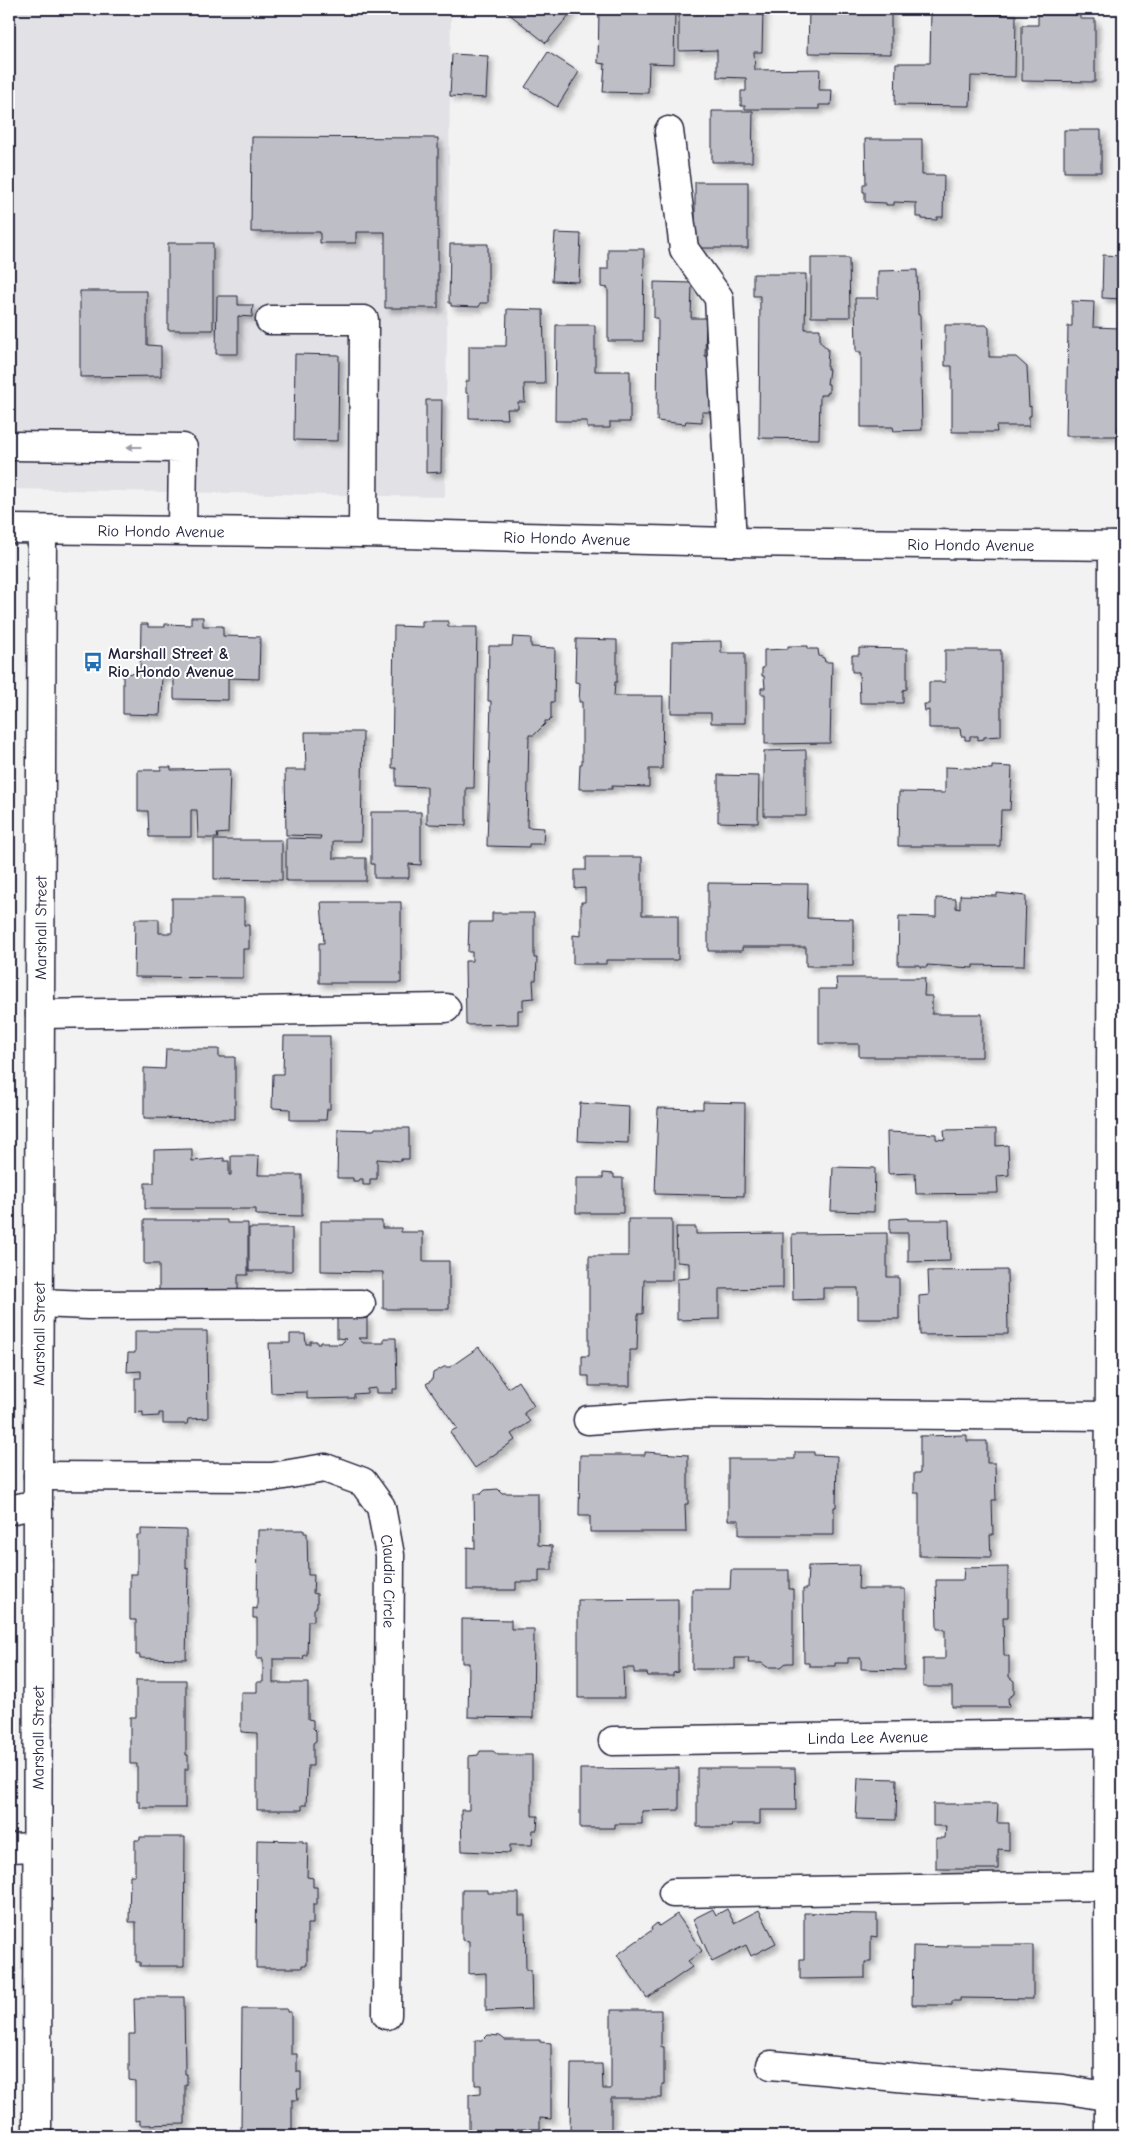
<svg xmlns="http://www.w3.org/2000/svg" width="1132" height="2145" viewBox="0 0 1132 2145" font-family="'Comic Neue',sans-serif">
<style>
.built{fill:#e2e2e6}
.building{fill:#bebec6;stroke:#22223b;filter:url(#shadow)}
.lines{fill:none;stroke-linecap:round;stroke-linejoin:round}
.minor-casing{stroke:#22223b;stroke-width:31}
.minor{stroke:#fff;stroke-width:28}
.oneway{fill:#9c9ca7}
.labels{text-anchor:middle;stroke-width:4;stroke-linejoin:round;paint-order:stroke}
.street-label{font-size:16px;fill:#22223b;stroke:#fff}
.poi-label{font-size:16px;font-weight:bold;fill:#22223b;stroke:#fff;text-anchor:start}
</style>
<defs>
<filter id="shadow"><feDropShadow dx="4.5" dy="4.5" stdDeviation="2.5" flood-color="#0004"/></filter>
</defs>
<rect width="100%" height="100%" fill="#f2f2f3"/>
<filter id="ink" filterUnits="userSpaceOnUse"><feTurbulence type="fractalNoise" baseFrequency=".02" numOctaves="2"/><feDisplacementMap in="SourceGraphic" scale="10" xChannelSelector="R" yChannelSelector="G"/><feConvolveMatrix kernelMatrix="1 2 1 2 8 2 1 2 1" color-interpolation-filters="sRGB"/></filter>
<g filter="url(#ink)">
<path class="built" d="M 9,9 L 451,9 L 445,497 L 9,489 Z"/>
<path class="building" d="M 503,9 L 574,9 L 546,43 Z
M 599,9 L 675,9 L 674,64 L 649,63 L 648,93 L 603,92 L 605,64 L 598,63 Z
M 679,9 L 763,9 L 762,52 L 754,52 L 755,70 L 820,69 L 819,90 L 832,90 L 831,105 L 819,105 L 819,109 L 745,109 L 745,106 L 741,106 L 741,91 L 746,91 L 746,78 L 717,77 L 717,50 L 679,51 Z
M 809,9 L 891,9 L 891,54 L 808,53 Z
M 931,9 L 961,9 L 971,10 L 971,14 L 1016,15 L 1015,77 L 971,76 L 970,106 L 895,105 L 896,63 L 930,63 Z
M 1038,15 L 1080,15 L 1080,19 L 1095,19 L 1095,82 L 1022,81 L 1022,25 L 1038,25 Z
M 548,52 L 579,72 L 557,107 L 525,87 Z
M 452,54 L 488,56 L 486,98 L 450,96 Z
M 712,111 L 753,111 L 752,162 L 712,162 Z
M 1064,130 L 1101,130 L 1101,172 L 1064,172 Z
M 252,137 L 438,138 L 438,308 L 385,308 L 385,232 L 356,232 L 356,243 L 320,243 L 320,232 L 251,232 Z
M 865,139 L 922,139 L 922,175 L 944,175 L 943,217 L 937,217 L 937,220 L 922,219 L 922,217 L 916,217 L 916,203 L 894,202 L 894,205 L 886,205 L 886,203 L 865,202 L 865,192 L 863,192 L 863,184 L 866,184 Z
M 695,182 L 748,182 L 748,248 L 695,248 Z
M 555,233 L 581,234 L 579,282 L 552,281 Z
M 168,243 L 213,243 L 213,330 L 168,330 Z
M 450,244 L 488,244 L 488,303 L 480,303 L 479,307 L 451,306 L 451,303 L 449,303 Z
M 608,249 L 644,249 L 643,341 L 608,341 L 608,288 L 601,287 L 601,269 L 608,269 Z
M 1103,255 L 1123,256 L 1123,299 L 1102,298 Z
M 811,258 L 849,258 L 850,317 L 811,317 Z
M 917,270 L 918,315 L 920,315 L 922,430 L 894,431 L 893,427 L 861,427 L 861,352 L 856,352 L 855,298 L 878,298 L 878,271 Z
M 753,274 L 806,274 L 805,329 L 820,329 L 820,342 L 828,349 L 827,369 L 829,369 L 827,384 L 829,384 L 829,393 L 827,393 L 827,395 L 820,395 L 819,439 L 759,438 L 760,296 L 753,296 Z
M 654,282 L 692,283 L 691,318 L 706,318 L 705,356 L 715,357 L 714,412 L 702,412 L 702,422 L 686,421 L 685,424 L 657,421 L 658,318 L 654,318 Z
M 80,291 L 147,291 L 147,345 L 161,346 L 161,376 L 80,377 Z
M 217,296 L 238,296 L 238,305 L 253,305 L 252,317 L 238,316 L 238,354 L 216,354 Z
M 1072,301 L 1094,302 L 1093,327 L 1120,328 L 1120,345 L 1123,345 L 1123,427 L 1118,427 L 1118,436 L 1066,436 L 1068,326 L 1072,326 Z
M 507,309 L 543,310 L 545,384 L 524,384 L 525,402 L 518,402 L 518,409 L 507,409 L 508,419 L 469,418 L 469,394 L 466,393 L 466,381 L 469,381 L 469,346 L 506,346 Z
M 556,325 L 595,325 L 595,371 L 630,371 L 630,422 L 610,422 L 610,428 L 587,428 L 587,421 L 555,421 Z
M 945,325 L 986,325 L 989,328 L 989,357 L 1016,357 L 1027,367 L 1029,407 L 1031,406 L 1031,416 L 1029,416 L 1029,426 L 996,426 L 997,432 L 952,432 L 952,366 L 945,366 Z
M 295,354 L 339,355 L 338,441 L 294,440 Z
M 426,400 L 442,400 L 441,472 L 426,473 Z
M 191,617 L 203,617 L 203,626 L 223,626 L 223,636 L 260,637 L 259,679 L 228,678 L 228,700 L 174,699 L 174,678 L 162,677 L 160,715 L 123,714 L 123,673 L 140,674 L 141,624 L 148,624 L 148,627 L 165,627 L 165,624 L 191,625 Z
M 422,621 L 448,621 L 448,627 L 477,627 L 474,788 L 466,788 L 466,825 L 427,824 L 427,787 L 396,786 L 396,768 L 392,768 L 394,626 L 422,627 Z
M 513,637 L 531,638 L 531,647 L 555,648 L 554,702 L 551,702 L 551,719 L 549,721 L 545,721 L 545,724 L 534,735 L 529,735 L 527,827 L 544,828 L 543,844 L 529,844 L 529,847 L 487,846 L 491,701 L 488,701 L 489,646 L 512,646 Z
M 576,639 L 617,640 L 617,682 L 615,682 L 614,696 L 663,696 L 662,769 L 649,769 L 649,787 L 612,786 L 612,789 L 579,789 L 580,764 L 582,764 L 582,702 L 579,702 L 580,683 L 575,682 Z
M 721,641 L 721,653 L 745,653 L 745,723 L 711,723 L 711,713 L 671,713 L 672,642 Z
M 788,646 L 808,646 L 808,649 L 818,649 L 819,656 L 824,658 L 825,662 L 832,662 L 830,743 L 765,744 L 765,694 L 761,694 L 761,688 L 765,688 L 764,676 L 762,676 L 762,668 L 764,668 L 764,650 L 788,649 Z
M 859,648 L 907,649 L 907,689 L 903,690 L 903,703 L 860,703 L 859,672 L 852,672 L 852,655 L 859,655 Z
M 945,650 L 1001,650 L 1001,736 L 984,737 L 984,739 L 978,740 L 978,736 L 970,736 L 970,740 L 965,740 L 965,736 L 961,736 L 960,728 L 929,728 L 929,710 L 925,711 L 924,704 L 929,704 L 929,682 L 945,682 Z
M 305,732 L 363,732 L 361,841 L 333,841 L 333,858 L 366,858 L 366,881 L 286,881 L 286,838 L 320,839 L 321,836 L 286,835 L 285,770 L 306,770 Z
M 806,750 L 806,816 L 764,816 L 764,751 Z
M 992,766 L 1012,767 L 1010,810 L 1001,810 L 1000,846 L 898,846 L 899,792 L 945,793 L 945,767 L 992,769 Z
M 161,767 L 171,767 L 171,770 L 230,769 L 228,833 L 217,834 L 218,838 L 198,838 L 197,810 L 191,810 L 191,837 L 149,837 L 148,811 L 138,811 L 138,770 L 161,770 Z
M 718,775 L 759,776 L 758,823 L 718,822 Z
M 371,812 L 421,812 L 421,865 L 409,864 L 409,878 L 374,878 L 374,864 L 371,864 Z
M 214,840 L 282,840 L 282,880 L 214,879 Z
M 586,857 L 642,857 L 642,915 L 678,915 L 678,960 L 606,960 L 606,964 L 573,964 L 573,935 L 581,936 L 581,902 L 585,902 L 585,888 L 575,889 L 575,870 L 586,870 Z
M 708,883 L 808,884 L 807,918 L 853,919 L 853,966 L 806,966 L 806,947 L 742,947 L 742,951 L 708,951 Z
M 997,893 L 1026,896 L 1024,966 L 973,965 L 973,968 L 927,965 L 927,967 L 920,967 L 920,965 L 898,965 L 899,916 L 936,917 L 936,898 L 956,899 L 956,908 L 960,909 L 960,895 L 997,896 Z
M 172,898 L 244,898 L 244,925 L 249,925 L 249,949 L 243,949 L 243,978 L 134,977 L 135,919 L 159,919 L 159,933 L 172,933 Z
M 321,902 L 401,902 L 401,983 L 319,983 L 319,943 L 324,943 Z
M 492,913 L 534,913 L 534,958 L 537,958 L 536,980 L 533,980 L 534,998 L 523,999 L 523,1010 L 518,1010 L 518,1024 L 466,1025 L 465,961 L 472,961 L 472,952 L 468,952 L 469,922 L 492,922 Z
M 836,978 L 925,978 L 924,996 L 932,996 L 932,1014 L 982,1014 L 982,1057 L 859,1057 L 859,1044 L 819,1044 L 819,989 L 837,989 Z
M 284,1036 L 330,1036 L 330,1109 L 327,1109 L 326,1120 L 290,1120 L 290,1109 L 272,1108 L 273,1074 L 283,1074 Z
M 166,1049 L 219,1049 L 219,1057 L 235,1057 L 235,1119 L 144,1118 L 144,1068 L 165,1069 Z
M 703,1102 L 745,1103 L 744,1196 L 655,1194 L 658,1108 L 703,1109 Z
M 580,1103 L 629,1106 L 628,1143 L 578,1141 Z
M 375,1128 L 409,1128 L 409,1159 L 401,1159 L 401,1161 L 377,1159 L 377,1179 L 370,1179 L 370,1185 L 363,1185 L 363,1179 L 360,1179 L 359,1181 L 353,1181 L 353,1178 L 337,1178 L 338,1129 L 374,1130 Z
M 996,1129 L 996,1146 L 1008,1145 L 1009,1175 L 997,1176 L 998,1193 L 916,1194 L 915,1173 L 888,1174 L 887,1132 L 936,1134 L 936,1139 L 945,1140 L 944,1130 Z
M 192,1149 L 192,1161 L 224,1158 L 224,1161 L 229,1161 L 229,1175 L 231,1175 L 231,1156 L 259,1156 L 258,1175 L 302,1175 L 302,1216 L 256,1215 L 256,1209 L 145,1209 L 145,1183 L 154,1183 L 154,1150 Z
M 833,1167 L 875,1168 L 874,1212 L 831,1211 Z
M 603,1173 L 614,1174 L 614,1178 L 623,1178 L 623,1213 L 576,1213 L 576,1178 L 603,1178 Z
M 908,1218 L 908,1220 L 949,1220 L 950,1261 L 908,1262 L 908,1233 L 890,1233 L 890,1219 Z
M 628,1219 L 672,1219 L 672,1280 L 644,1280 L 643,1314 L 638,1314 L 637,1350 L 630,1350 L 630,1386 L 589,1386 L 589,1376 L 582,1376 L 582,1356 L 589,1356 L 589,1256 L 628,1256 Z
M 144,1220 L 227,1220 L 227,1223 L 248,1223 L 248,1275 L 238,1275 L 238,1297 L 159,1296 L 159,1264 L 144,1264 Z
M 321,1221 L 382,1221 L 382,1228 L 401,1228 L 401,1232 L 423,1232 L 423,1261 L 449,1261 L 449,1309 L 383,1309 L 383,1272 L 321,1271 Z
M 676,1227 L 696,1227 L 696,1234 L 783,1233 L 783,1288 L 719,1289 L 719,1319 L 677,1320 L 677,1279 L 689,1278 L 689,1263 L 677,1262 Z
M 249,1228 L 292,1228 L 292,1271 L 249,1271 Z
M 887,1233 L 887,1277 L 899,1277 L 899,1319 L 858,1319 L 858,1288 L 823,1288 L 823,1299 L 793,1300 L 792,1234 Z
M 1007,1270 L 1008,1334 L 920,1335 L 919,1296 L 929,1295 L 928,1271 Z
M 337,1317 L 367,1317 L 367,1338 L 358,1338 L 363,1343 L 384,1343 L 384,1338 L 396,1338 L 397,1389 L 393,1389 L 393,1393 L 376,1393 L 376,1388 L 367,1389 L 367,1393 L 354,1394 L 354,1398 L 307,1399 L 307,1392 L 271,1393 L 269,1343 L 290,1343 L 290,1334 L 305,1334 L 306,1344 L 310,1344 L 310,1341 L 317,1341 L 317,1344 L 320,1344 L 320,1342 L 328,1342 L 328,1344 L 341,1344 L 346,1339 L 337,1338 Z
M 135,1331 L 207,1331 L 208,1418 L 188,1419 L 187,1424 L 163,1424 L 163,1413 L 159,1413 L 159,1416 L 143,1417 L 143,1412 L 135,1413 L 135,1378 L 141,1378 L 141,1371 L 127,1372 L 128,1353 L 135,1353 Z
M 479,1347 L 508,1388 L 518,1381 L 534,1406 L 524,1413 L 530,1422 L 511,1434 L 515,1440 L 475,1468 L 450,1432 L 457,1428 L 426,1384 L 432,1380 L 433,1373 L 444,1367 L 450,1367 Z
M 967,1435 L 967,1441 L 987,1441 L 987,1463 L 995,1463 L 996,1500 L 992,1500 L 993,1535 L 990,1535 L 991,1557 L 919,1556 L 919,1493 L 914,1493 L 914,1473 L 920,1473 L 920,1436 Z
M 645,1452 L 688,1455 L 688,1504 L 685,1504 L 686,1532 L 590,1532 L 590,1516 L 579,1516 L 580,1455 L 645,1455 Z
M 795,1452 L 814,1452 L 814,1455 L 837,1456 L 836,1507 L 834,1507 L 834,1535 L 739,1535 L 739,1520 L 728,1520 L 728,1459 L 795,1459 Z
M 498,1489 L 502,1493 L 538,1493 L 538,1545 L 552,1546 L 552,1570 L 539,1570 L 539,1582 L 516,1582 L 516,1590 L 467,1590 L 467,1547 L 475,1548 L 474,1494 L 481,1494 L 485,1490 Z
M 141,1529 L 186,1530 L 186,1569 L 188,1568 L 186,1659 L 140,1658 L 140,1655 L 136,1655 L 136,1620 L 130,1620 L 130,1574 L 137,1574 L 137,1535 L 141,1535 Z
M 258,1530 L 304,1530 L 304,1533 L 307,1533 L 308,1575 L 314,1575 L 313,1593 L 317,1594 L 317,1607 L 314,1609 L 314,1621 L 308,1621 L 307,1655 L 304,1655 L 303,1659 L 273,1659 L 273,1683 L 308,1683 L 308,1719 L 313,1720 L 313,1728 L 316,1731 L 316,1741 L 313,1743 L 313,1766 L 308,1766 L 306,1805 L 302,1805 L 302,1810 L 257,1810 L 257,1733 L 241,1732 L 241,1692 L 257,1692 L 257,1682 L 263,1682 L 263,1659 L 257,1659 L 257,1618 L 253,1618 L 253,1608 L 257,1609 Z
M 859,1565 L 858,1589 L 905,1589 L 905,1670 L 861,1669 L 861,1658 L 848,1658 L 848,1663 L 835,1663 L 835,1666 L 809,1666 L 809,1663 L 804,1663 L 803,1589 L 807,1589 L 808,1566 Z
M 1008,1567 L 1008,1617 L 1003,1617 L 1004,1656 L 1009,1656 L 1009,1677 L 1014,1681 L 1014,1694 L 1008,1698 L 1009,1707 L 952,1707 L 952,1687 L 923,1687 L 923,1659 L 945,1659 L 945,1629 L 937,1629 L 936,1580 L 963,1580 L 964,1568 Z
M 731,1570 L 789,1570 L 789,1589 L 793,1589 L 793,1663 L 786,1663 L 781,1667 L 767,1667 L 762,1663 L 748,1663 L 749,1658 L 735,1658 L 735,1669 L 692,1669 L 692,1589 L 730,1589 Z
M 678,1599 L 678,1672 L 673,1673 L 673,1676 L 648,1676 L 647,1673 L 634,1673 L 634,1668 L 623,1668 L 624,1698 L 578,1698 L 578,1600 Z
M 462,1619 L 511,1620 L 511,1629 L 534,1629 L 533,1718 L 468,1717 L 469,1663 L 462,1663 Z
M 136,1680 L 186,1680 L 186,1755 L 188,1755 L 188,1769 L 185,1769 L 185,1808 L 140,1808 L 140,1802 L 137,1802 L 137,1764 L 130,1764 L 130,1717 L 136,1717 Z
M 480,1751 L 493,1751 L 498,1755 L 532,1755 L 532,1816 L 538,1816 L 537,1830 L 533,1830 L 532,1845 L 510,1845 L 510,1853 L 462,1851 L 461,1810 L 469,1810 L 469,1756 L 478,1755 Z
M 679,1768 L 679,1810 L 642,1811 L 642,1824 L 615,1824 L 615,1828 L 580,1828 L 580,1769 Z
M 697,1768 L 795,1768 L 796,1810 L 760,1810 L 760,1824 L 732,1824 L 731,1827 L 697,1827 Z
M 858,1778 L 897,1779 L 896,1820 L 856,1819 Z
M 933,1804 L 998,1804 L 997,1823 L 1009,1823 L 1009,1850 L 998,1849 L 998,1869 L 936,1869 L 936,1838 L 945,1838 L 946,1826 L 933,1826 Z
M 140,1837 L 185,1837 L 184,1966 L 140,1966 L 140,1962 L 136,1962 L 136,1922 L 129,1922 L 130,1875 L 135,1875 L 135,1840 L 140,1840 Z
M 257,1840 L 303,1841 L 303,1843 L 308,1843 L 307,1877 L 313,1878 L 313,1887 L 317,1887 L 317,1904 L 313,1904 L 313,1924 L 307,1924 L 307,1965 L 302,1965 L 302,1968 L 256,1968 Z
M 462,1890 L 488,1890 L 488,1893 L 519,1893 L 519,1915 L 525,1915 L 526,1970 L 531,1970 L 532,2009 L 486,2011 L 486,1973 L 469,1974 L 469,1941 L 462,1940 Z
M 713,1909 L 716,1915 L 727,1909 L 734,1923 L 759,1910 L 776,1943 L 751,1956 L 746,1945 L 712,1962 L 693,1919 Z
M 804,1913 L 877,1914 L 877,1937 L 871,1936 L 871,1962 L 865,1962 L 865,1978 L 800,1979 L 800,1959 L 804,1959 Z
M 677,1914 L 702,1951 L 688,1961 L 692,1967 L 647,1998 L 617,1955 L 652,1930 L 651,1928 L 657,1923 L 659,1926 Z
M 948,1945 L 1033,1945 L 1033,1999 L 960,1998 L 960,2001 L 952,2001 L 952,2005 L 912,2005 L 913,1946 L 948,1947 Z
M 140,1997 L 184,1997 L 185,2074 L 187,2074 L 187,2085 L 185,2085 L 185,2124 L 140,2125 L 140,2120 L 135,2121 L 135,2081 L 129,2080 L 129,2034 L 135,2034 L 134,1999 L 140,1999 Z
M 242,2009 L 287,2009 L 287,2012 L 291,2012 L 291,2054 L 297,2054 L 297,2072 L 301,2072 L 301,2089 L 297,2089 L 298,2100 L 292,2100 L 292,2135 L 288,2135 L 288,2136 L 241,2136 Z
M 611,2010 L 661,2010 L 661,2047 L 664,2047 L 664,2084 L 662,2084 L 662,2098 L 611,2098 L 611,2132 L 570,2132 L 571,2064 L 602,2064 L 603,2089 L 611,2089 Z
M 488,2035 L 500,2036 L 505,2040 L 540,2040 L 540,2042 L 551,2043 L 551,2119 L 540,2118 L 540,2129 L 517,2129 L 517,2136 L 469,2136 L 469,2094 L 481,2093 L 481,2085 L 475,2085 L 475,2040 L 483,2040 Z"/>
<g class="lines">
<defs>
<g id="minor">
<path d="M 669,131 L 684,249 L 719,298 L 732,542"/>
<path d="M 270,320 L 364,320 L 363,533"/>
<path d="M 9,446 L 183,448 L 182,530"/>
<path id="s1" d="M 9,529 L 363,533 L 732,542 L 1123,546"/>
<path d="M 40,1014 L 446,1008"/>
<path d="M 39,1303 L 88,1305 L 361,1304"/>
<path d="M 588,1420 L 691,1413 L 1110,1416"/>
<path id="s2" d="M 38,1476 L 272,1477 L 325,1468 L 363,1482 L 381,1507 L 390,1555 L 387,2015"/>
<path d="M 9,1510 L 38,1504"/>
<path id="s3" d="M 613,1741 L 1123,1733"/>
<path d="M 9,1848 L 37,1847"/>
<path d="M 673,1893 L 1108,1886"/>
<path d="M 771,2065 L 918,2079 L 1063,2089 L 1123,2099"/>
<path id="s4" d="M 37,2136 L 38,1476 L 42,530"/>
<path d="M 1109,2136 L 1108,1886 L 1113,546"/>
</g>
</defs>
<use href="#minor" class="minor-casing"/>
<use href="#minor" class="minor"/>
</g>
<defs><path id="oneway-solid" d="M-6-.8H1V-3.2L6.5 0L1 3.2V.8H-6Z" transform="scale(1.25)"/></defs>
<use class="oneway" href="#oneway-solid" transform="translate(134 447) rotate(-180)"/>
</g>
<defs>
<symbol id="bus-bare" viewBox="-9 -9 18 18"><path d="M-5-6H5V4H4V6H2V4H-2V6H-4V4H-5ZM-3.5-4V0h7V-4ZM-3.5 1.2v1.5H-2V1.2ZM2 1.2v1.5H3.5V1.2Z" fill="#1f6fb2" stroke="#fff" stroke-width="2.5" paint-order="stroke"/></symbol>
</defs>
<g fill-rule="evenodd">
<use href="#bus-bare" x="79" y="648" width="28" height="28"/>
</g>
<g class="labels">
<g class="street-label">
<text dy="6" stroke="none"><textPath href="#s1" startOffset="152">Rio Hondo Avenue</textPath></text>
<text dy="6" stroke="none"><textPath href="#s1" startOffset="558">Rio Hondo Avenue</textPath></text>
<text dy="6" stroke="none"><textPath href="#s1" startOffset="962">Rio Hondo Avenue</textPath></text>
<text dy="6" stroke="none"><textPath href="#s4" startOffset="1208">Marshall Street</textPath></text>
<text dy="6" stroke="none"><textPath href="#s4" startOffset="802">Marshall Street</textPath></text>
<text dy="6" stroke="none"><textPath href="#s2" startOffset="434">Claudia Circle</textPath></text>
<text dy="6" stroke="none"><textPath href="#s3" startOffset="255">Linda Lee Avenue</textPath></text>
<text dy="6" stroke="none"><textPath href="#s4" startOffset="398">Marshall Street</textPath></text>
</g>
<g class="poi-label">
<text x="108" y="659">Marshall Street &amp;<tspan x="108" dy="18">Rio Hondo Avenue</tspan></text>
</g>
</g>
<rect width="1132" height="2145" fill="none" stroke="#fff" stroke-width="30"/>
<rect x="15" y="15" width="1102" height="2115" fill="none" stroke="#22223b" stroke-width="2" filter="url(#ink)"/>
</svg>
